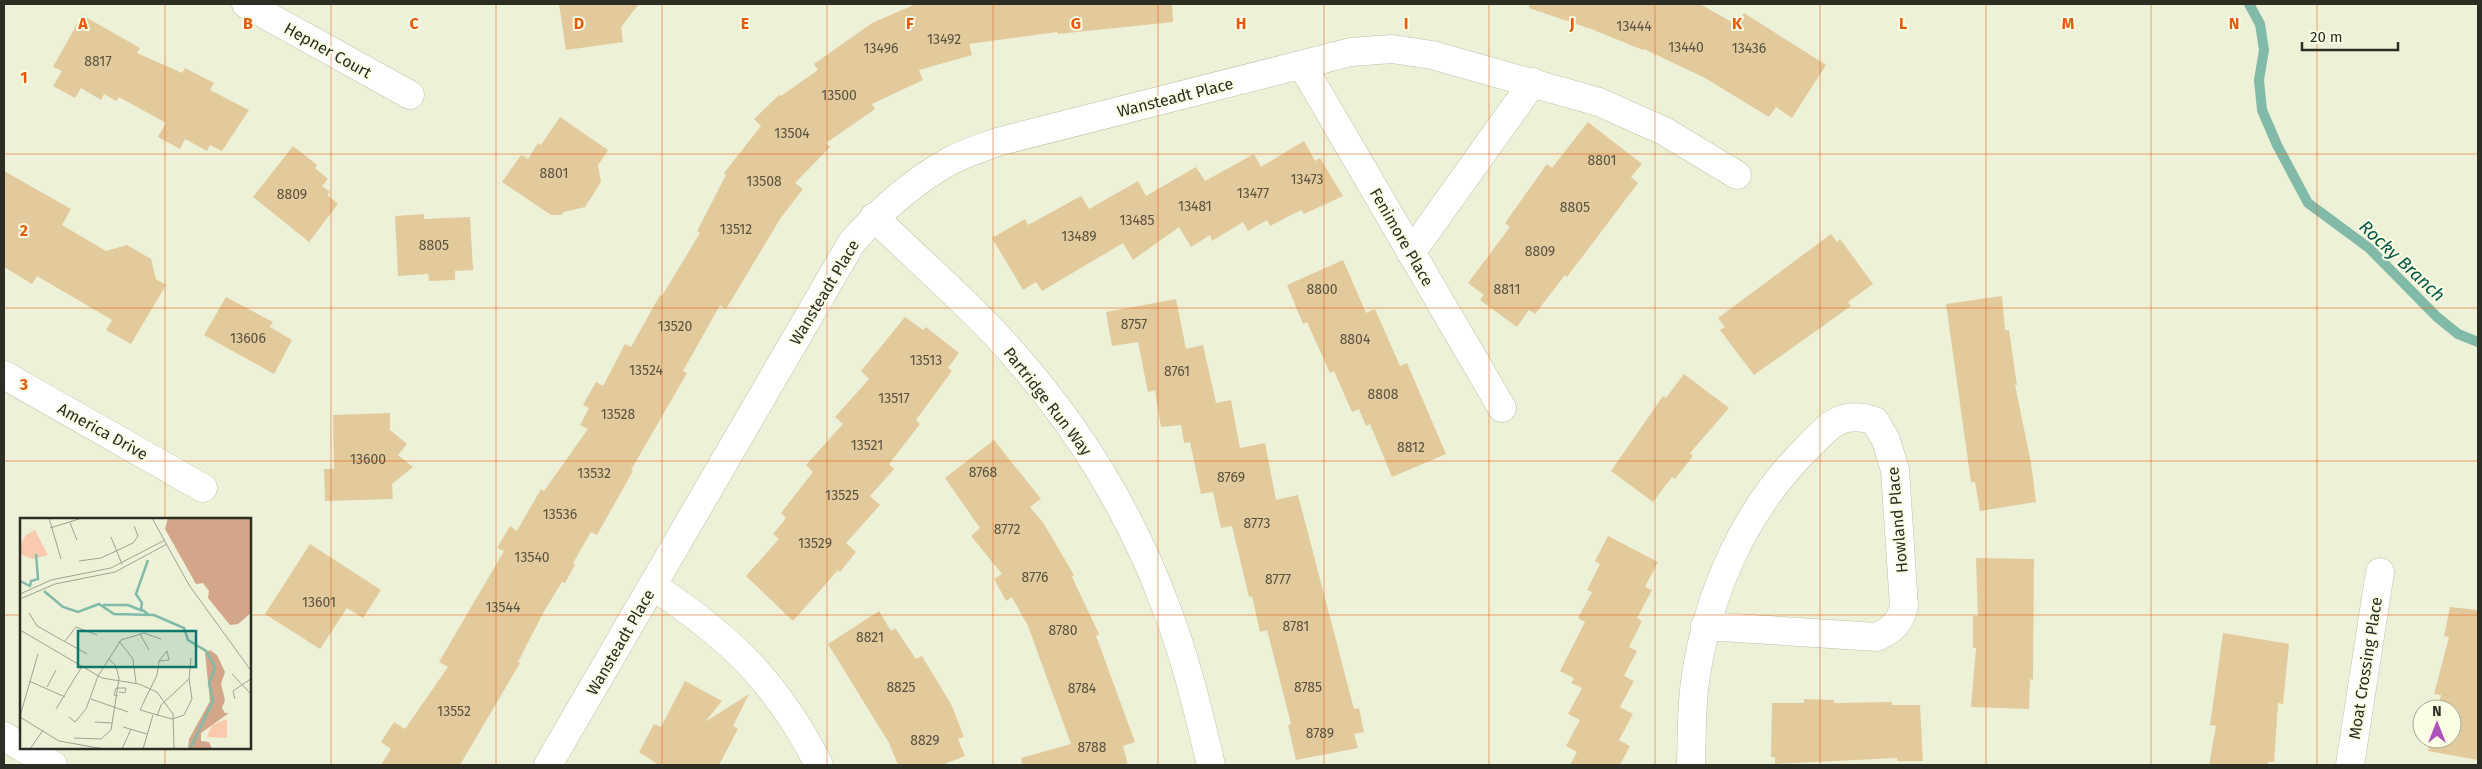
<svg xmlns="http://www.w3.org/2000/svg" width="2482" height="769" viewBox="0 0 2482 769" font-family="'Fira Sans',sans-serif">
<style>
.lines{fill:none;stroke-linecap:round;stroke-linejoin:round}
.stream{stroke:#81baa9;stroke-width:10}
.building{fill:#e2ca9c}
.minor-casing{stroke:#bec1a9;stroke-width:29}
.minor{stroke:#fff;stroke-width:28}
.grid{fill:none;stroke:#e8590c;stroke-width:1;stroke-opacity:0.55}
.labels{text-anchor:middle;stroke-width:4;stroke-linejoin:round;paint-order:stroke}
.number-label{font-size:14px;fill:#5a5441}
.street-label{font-size:16px;fill:#2c2d23;stroke:#fbfee5}
.water-label{font-size:18px;font-style:italic;fill:#025645;stroke:#fbfee5}
.inset-river{fill:none;stroke:#81baa9;stroke-width:2.5}
.inset-road{fill:none;stroke:#a0a38f;stroke-width:1}
.view{fill:#0f766e;fill-opacity:0.15;stroke:#0f766e;stroke-width:2.5}
.inset-edge{fill:none;stroke:#2c2d23;stroke-width:2.5}
.grid-label{font-size:16px;text-anchor:middle;font-weight:bold;fill:#e8590c;stroke:#fbfee5;stroke-width:4;stroke-linejoin:round;paint-order:stroke}
</style>
<rect width="100%" height="100%" fill="#edf1d7"/>
<g class="lines">
<path class="stream" d="M 2249,4 L 2260,24 L 2264,50 L 2259,80 L 2262,110 L 2277,145 L 2308,203 L 2369,248 L 2437,317 L 2458,334 L 2478,342"/>
</g>
<path class="building" d="M 559,4 L 639,4 L 621,27 L 623,42 L 566,50 Z
M 916,4 L 1172,4 L 1173,22 L 1058,34 L 1057,32 L 969,44 L 972,55 L 919,70 L 923,80 L 872,104 L 875,109 L 826,143 L 830,147 L 795,183 L 803,189 L 780,219 L 726,309 L 720,305 L 683,371 L 687,373 L 631,470 L 633,471 L 597,535 L 591,532 L 573,563 L 575,565 L 565,583 L 562,582 L 543,613 L 518,662 L 520,663 L 460,765 L 381,765 L 391,749 L 381,742 L 394,722 L 405,729 L 448,667 L 439,662 L 504,551 L 497,548 L 510,526 L 517,531 L 541,489 L 544,491 L 588,429 L 580,425 L 589,408 L 583,405 L 596,382 L 603,386 L 625,344 L 631,347 L 660,295 L 662,296 L 700,233 L 697,231 L 726,175 L 724,173 L 761,126 L 754,119 L 779,95 L 781,96 L 818,70 L 814,64 L 872,23 Z
M 1530,4 L 1700,4 L 1737,25 L 1744,13 L 1826,65 L 1792,118 L 1776,107 L 1769,117 L 1705,78 L 1644,49 L 1643,50 L 1591,29 L 1529,8 Z
M 82,15 L 140,48 L 137,53 L 182,73 L 185,68 L 214,83 L 210,90 L 249,110 L 222,151 L 210,145 L 207,151 L 185,139 L 180,149 L 158,137 L 166,123 L 119,97 L 116,101 L 104,94 L 101,100 L 81,88 L 75,98 L 53,86 L 62,71 L 53,67 Z
M 560,117 L 608,150 L 598,165 L 601,182 L 585,207 L 564,212 L 561,215 L 551,215 L 502,182 L 521,155 L 528,159 L 538,143 L 541,145 Z
M 1588,122 L 1642,164 L 1631,177 L 1638,183 L 1567,277 L 1565,275 L 1535,314 L 1529,310 L 1517,327 L 1480,300 L 1484,295 L 1468,283 L 1510,227 L 1505,223 L 1547,164 L 1552,168 Z
M 1304,141 L 1315,161 L 1320,158 L 1343,196 L 1304,214 L 1301,210 L 1270,226 L 1267,220 L 1248,231 L 1243,222 L 1212,241 L 1210,235 L 1191,247 L 1179,227 L 1133,260 L 1123,243 L 1042,291 L 1036,282 L 1023,290 L 992,238 L 1025,219 L 1028,225 L 1081,196 L 1089,209 L 1138,181 L 1146,196 L 1196,167 L 1205,181 L 1254,154 L 1261,167 Z
M 293,146 L 317,165 L 315,168 L 328,179 L 322,186 L 330,192 L 327,195 L 338,204 L 309,242 L 253,197 Z
M 4,171 L 71,209 L 62,225 L 106,251 L 127,245 L 151,259 L 156,279 L 166,285 L 131,344 L 106,330 L 112,320 L 37,276 L 32,284 L 4,267 Z
M 424,214 L 424,219 L 470,217 L 473,270 L 455,271 L 455,280 L 429,281 L 428,274 L 398,276 L 395,216 Z
M 1831,234 L 1837,242 L 1840,239 L 1873,284 L 1848,302 L 1851,306 L 1754,375 L 1720,330 L 1725,327 L 1718,318 Z
M 1343,260 L 1366,313 L 1375,309 L 1400,366 L 1407,363 L 1446,454 L 1392,477 L 1370,424 L 1366,426 L 1359,409 L 1352,412 L 1334,371 L 1330,373 L 1307,322 L 1303,324 L 1287,285 Z
M 2002,296 L 2005,330 L 2009,330 L 2017,385 L 2015,385 L 2031,463 L 2036,502 L 1980,511 L 1975,482 L 1971,482 L 1946,304 Z
M 226,297 L 273,322 L 270,327 L 292,340 L 274,374 L 204,335 Z
M 1176,299 L 1186,349 L 1203,345 L 1216,403 L 1231,400 L 1240,448 L 1265,443 L 1276,500 L 1298,495 L 1354,709 L 1359,708 L 1364,732 L 1354,734 L 1358,748 L 1296,760 L 1288,725 L 1291,724 L 1267,630 L 1260,632 L 1252,596 L 1249,597 L 1232,526 L 1221,528 L 1213,492 L 1201,494 L 1190,442 L 1184,443 L 1181,425 L 1161,427 L 1155,390 L 1148,392 L 1138,342 L 1112,346 L 1106,312 Z
M 905,317 L 923,330 L 926,327 L 959,353 L 948,368 L 952,371 L 916,420 L 920,424 L 889,464 L 894,469 L 870,496 L 880,505 L 846,543 L 856,552 L 840,572 L 838,570 L 793,621 L 746,576 L 779,539 L 773,534 L 786,518 L 781,513 L 813,472 L 806,465 L 843,424 L 835,417 L 869,379 L 861,371 Z
M 1684,374 L 1729,408 L 1690,453 L 1693,456 L 1675,479 L 1672,477 L 1653,502 L 1611,471 L 1663,396 L 1666,398 Z
M 390,413 L 390,430 L 407,444 L 398,455 L 413,467 L 392,484 L 393,499 L 325,501 L 324,469 L 334,469 L 333,415 Z
M 994,440 L 1041,499 L 1030,507 L 1044,524 L 1074,575 L 1072,577 L 1099,634 L 1096,636 L 1135,742 L 1123,746 L 1128,765 L 1022,765 L 1021,758 L 1071,744 L 1028,626 L 1012,597 L 1006,601 L 994,579 L 1002,574 L 971,536 L 980,528 L 945,478 Z
M 1608,536 L 1658,562 L 1645,587 L 1652,590 L 1637,618 L 1642,621 L 1629,647 L 1637,651 L 1624,676 L 1634,681 L 1620,707 L 1633,714 L 1619,740 L 1630,746 L 1620,765 L 1570,765 L 1577,752 L 1566,746 L 1580,720 L 1568,714 L 1582,688 L 1571,683 L 1574,678 L 1560,671 L 1585,622 L 1578,618 L 1592,592 L 1587,590 L 1600,564 L 1595,561 Z
M 310,544 L 381,590 L 363,618 L 347,608 L 320,649 L 265,614 Z
M 1976,558 L 2034,559 L 2033,680 L 2030,679 L 2029,709 L 1971,707 L 1976,648 L 1973,648 L 1973,616 L 1978,616 Z
M 2450,607 L 2478,610 L 2478,760 L 2428,751 L 2431,739 L 2452,739 L 2452,709 L 2438,709 L 2441,695 L 2434,694 L 2449,637 L 2444,636 Z
M 879,611 L 891,631 L 895,628 L 916,659 L 922,656 L 951,704 L 964,737 L 958,739 L 965,756 L 942,765 L 898,765 L 889,743 L 828,644 Z
M 2223,633 L 2289,644 L 2283,704 L 2278,703 L 2274,762 L 2268,762 L 2267,765 L 2209,765 L 2216,726 L 2210,725 Z
M 685,681 L 722,701 L 705,722 L 749,694 L 733,726 L 738,729 L 719,765 L 659,765 L 639,752 L 654,724 L 661,727 Z
M 1804,699 L 1834,700 L 1834,703 L 1892,702 L 1892,705 L 1920,705 L 1923,761 L 1897,761 L 1897,758 L 1775,764 L 1775,757 L 1771,757 L 1772,703 L 1804,703 Z"/>
<g class="lines">
<defs>
<path id="minor" d="M 246,4 L 410,95
M 1302,65 L 1502,408
M 874,217 C 915,257 960,296 999,338 C 1070,415 1127,504 1164,602 C 1185,655 1198,710 1211,765
M 1411,253 L 1533,82
M 4,375 L 203,488
M 653,586 C 730,637 777,682 819,765
M 4,736 L 21,747
M 23,748 L 53,765
M 548,765 L 852,242 C 881,210 912,182 950,161 C 965,153 981,148 997,142 L 1351,52 L 1392,49 L 1432,55 L 1599,102 L 1664,131 L 1737,175
M 1691,765 C 1692,738 1691,709 1695,682 C 1707,595 1743,513 1805,450 C 1829,427 1839,409 1875,421 L 1886,440 L 1895,470 L 1904,606 C 1900,623 1892,630 1877,637 L 1705,626
M 2350,765 L 2380,572"/>
</defs>
<use href="#minor" class="minor-casing"/>
<use href="#minor" class="minor"/>
</g>
<path class="grid" d="M 165,4 L 165,519M 331,4 L 331,765M 496,4 L 496,765M 662,4 L 662,765M 827,4 L 827,765M 993,4 L 993,765M 1158,4 L 1158,765M 1324,4 L 1324,765M 1489,4 L 1489,765M 1655,4 L 1655,765M 1820,4 L 1820,765M 1986,4 L 1986,765M 2151,4 L 2151,765M 2317,4 L 2317,765M 4,154 L 2478,154M 4,308 L 2478,308M 4,461 L 2478,461M 4,615 L 21,615M 250,615 L 2478,615M 165,748 L 165,765"/>
<g class="labels">
<g class="number-label">
<text x="1634" y="31">13444</text>
<text x="944" y="44">13492</text>
<text x="1686" y="52">13440</text>
<text x="881" y="53">13496</text>
<text x="1749" y="53">13436</text>
<text x="98" y="66">8817</text>
<text x="839" y="100">13500</text>
<text x="792" y="138">13504</text>
<text x="1602" y="165">8801</text>
<text x="554" y="178">8801</text>
<text x="1307" y="184">13473</text>
<text x="764" y="186">13508</text>
<text x="1253" y="198">13477</text>
<text x="292" y="199">8809</text>
<text x="1195" y="211">13481</text>
<text x="1575" y="212">8805</text>
<text x="1137" y="225">13485</text>
<text x="736" y="234">13512</text>
<text x="1079" y="241">13489</text>
<text x="434" y="250">8805</text>
<text x="1540" y="256">8809</text>
<text x="1322" y="294">8800</text>
<text x="1507" y="294">8811</text>
<text x="1134" y="329">8757</text>
<text x="675" y="331">13520</text>
<text x="248" y="343">13606</text>
<text x="1355" y="344">8804</text>
<text x="926" y="365">13513</text>
<text x="646" y="375">13524</text>
<text x="1177" y="376">8761</text>
<text x="1383" y="399">8808</text>
<text x="894" y="403">13517</text>
<text x="618" y="419">13528</text>
<text x="867" y="450">13521</text>
<text x="1411" y="452">8812</text>
<text x="368" y="464">13600</text>
<text x="983" y="477">8768</text>
<text x="594" y="478">13532</text>
<text x="1231" y="482">8769</text>
<text x="842" y="500">13525</text>
<text x="560" y="519">13536</text>
<text x="1257" y="528">8773</text>
<text x="1007" y="534">8772</text>
<text x="815" y="548">13529</text>
<text x="532" y="562">13540</text>
<text x="1035" y="582">8776</text>
<text x="1278" y="584">8777</text>
<text x="319" y="607">13601</text>
<text x="503" y="612">13544</text>
<text x="1296" y="631">8781</text>
<text x="1063" y="635">8780</text>
<text x="870" y="642">8821</text>
<text x="901" y="692">8825</text>
<text x="1308" y="692">8785</text>
<text x="1082" y="693">8784</text>
<text x="454" y="716">13552</text>
<text x="1320" y="738">8789</text>
<text x="925" y="745">8829</text>
<text x="1092" y="752">8788</text>
</g>
<g class="street-label">
<text transform="translate(328 50) rotate(29)" y="6">Hepner Court</text>
<text transform="translate(1175 97) rotate(-14)" y="6">Wansteadt Place</text>
<text transform="translate(1402 237) rotate(60)" y="6">Fenimore Place</text>
<text transform="translate(824 292) rotate(-59)" y="6">Wansteadt Place</text>
<text transform="translate(1048 401) rotate(52)" y="6">Partridge Run Way</text>
<text transform="translate(103 431) rotate(29)" y="6">America Drive</text>
<text transform="translate(1897 520) rotate(-95)" y="6">Howland Place</text>
<text transform="translate(620 642) rotate(-60)" y="6">Wansteadt Place</text>
<text transform="translate(2365 668) rotate(-81)" y="6">Moat Crossing Place</text>
</g>
<g class="water-label">
<text transform="translate(2402 261) rotate(43)" y="6">Rocky Branch</text>
</g>
</g>
<g transform="translate(20 518)">
<rect width="231" height="231" fill="#edf1d7"/>
<path d="M 15,12 L 28,37 L 13,41 L 0,36 L 0,27 L 6,17 ZM 207,201 L 207,220 L 187,219 L 192,207 Z" fill="#f9caae"/>
<path d="M 148,0 L 231,0 L 231,95 L 218,106 L 210,107 L 188,80 L 189,73 L 183,65 L 176,66 L 145,11 ZM 190,132 L 197,137 L 205,154 L 201,166 L 205,182 L 202,190 L 205,195 L 209,195 L 181,215 L 181,223 L 189,224 L 192,231 L 168,231 L 169,221 L 190,183 L 185,135 Z" fill="#d3a68a"/>
<path class="inset-river" d="M 128,42 L 116,76 L 122,85 L 121,91 L 128,96M 0,63 L 10,68 L 11,63 L 18,61 L 16,36M 24,73 L 43,89 L 58,94 L 79,86 L 94,96 L 134,97 L 164,110 L 168,122 L 186,133 L 195,149 L 189,165 L 193,183 L 170,231M 83,87 L 108,87 L 123,93"/>
<path class="inset-road" d="M 29,0 L 41,41M 132,0 L 169,67 L 232,154M 50,5 L 57,22M 30,10 L 59,1M 91,19 L 102,46M 59,43 L 81,40 L 113,25 L 118,18 L 114,8M 0,76 L 31,62 L 91,50 L 145,22M 0,81 L 35,66 L 95,54 L 147,26M 9,95 L 17,108 L 67,136M 0,112 L 82,160 L 119,166 L 137,174 L 153,196 L 154,231M 120,116 L 129,132M 45,123 L 56,109 L 77,117M 99,123 L 113,141 L 116,165M 139,143 L 147,133 L 149,142 L 139,143 L 137,157 L 120,192 L 152,201 L 164,197 L 172,181 L 169,161 L 171,140M 212,156 L 231,176M 9,163 L 45,179M 27,169 L 36,152M 98,178 L 94,177 L 96,170 L 106,170 L 105,175 L 99,174M 71,181 L 108,194M 215,181 L 213,173 L 232,160M 36,191 L 61,150M 0,198 L 18,136M 137,198 L 141,187 L 169,161M 0,199 L 39,223 L 84,231M 49,199 L 55,204 L 66,191 L 78,158 L 101,122 L 124,115 L 141,121M 75,204 L 92,205M 103,209 L 127,216M 54,220 L 81,221 L 91,212 L 99,161 L 96,148 L 89,141M 10,231 L 23,212M 102,231 L 111,211M 123,231 L 133,197"/>
<path class="view" d="M 58,113 L 176,113 L 176,149 L 58,149 Z"/>
<rect width="231" height="231" class="inset-edge"/>
</g>
<g class="grid-label">
<text x="83" y="29">A</text>
<text x="248" y="29">B</text>
<text x="414" y="29">C</text>
<text x="579" y="29">D</text>
<text x="745" y="29">E</text>
<text x="910" y="29">F</text>
<text x="1076" y="29">G</text>
<text x="1241" y="29">H</text>
<text x="1406" y="29">I</text>
<text x="1572" y="29">J</text>
<text x="1737" y="29">K</text>
<text x="1903" y="29">L</text>
<text x="2068" y="29">M</text>
<text x="2234" y="29">N</text>
<text x="24" y="83">1</text>
<text x="24" y="236">2</text>
<text x="24" y="390">3</text>
</g>
<rect width="2482" height="769" fill="none" stroke="#2c2d23" stroke-width="10"/>
<g transform="translate(2437 724)"><circle r="24" fill="#fbfee5" stroke="#a8aa97"/>
<path d="M0-4L9 19L0 12L-9 19Z" fill="#ad51bb"/>
<text y="-8" font-size="14" font-weight="bold" text-anchor="middle" fill="#2c2d23">N</text>
</g>
<path d="M2302 42v8h96v-8" fill="none" stroke="#2c2d23" stroke-width="2.5"/>
<text x="2310" y="42" font-size="15" fill="#2c2d23" stroke="#fbfee5" stroke-width="4" paint-order="stroke">20 m</text>
</svg>
